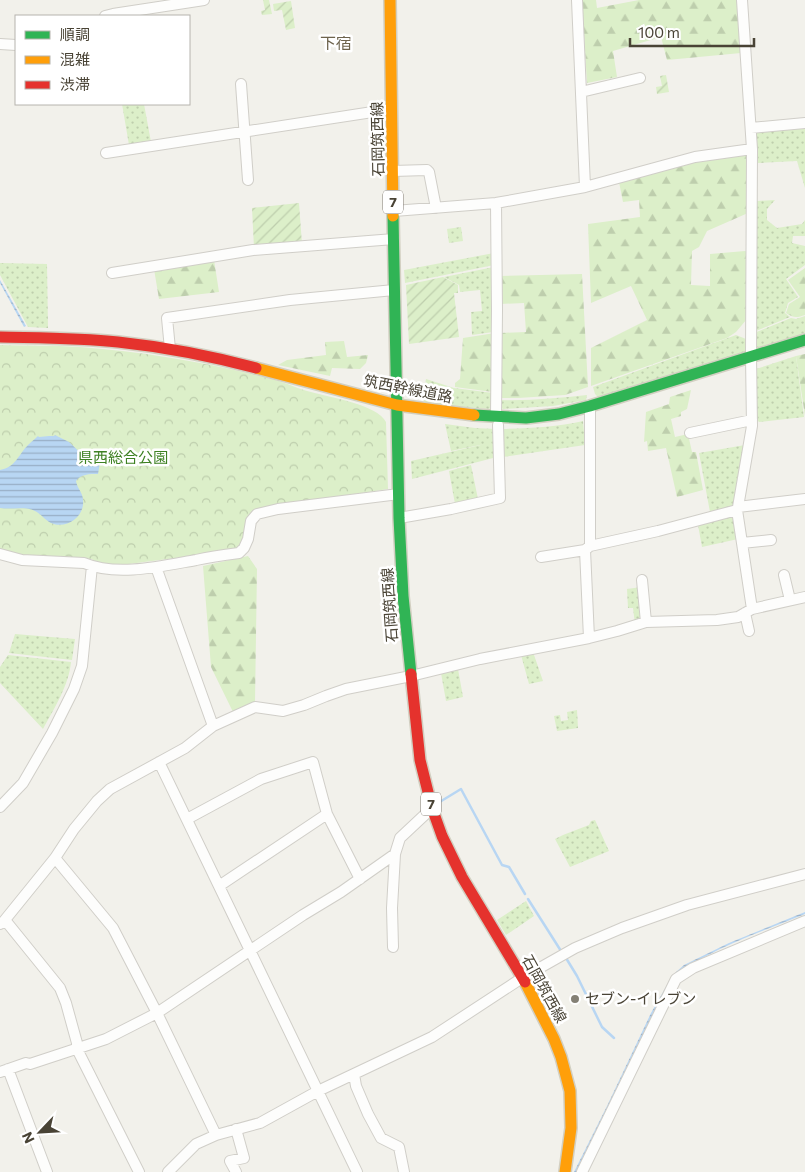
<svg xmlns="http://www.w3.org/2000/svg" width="805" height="1172" viewBox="0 0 805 1172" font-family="Commissioner,'Noto Sans JP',sans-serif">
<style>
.grass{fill:url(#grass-dots)}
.forest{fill:url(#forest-firs)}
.park{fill:url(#park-crowns)}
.garden{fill:url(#garden-furrows)}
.water{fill:url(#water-rules)}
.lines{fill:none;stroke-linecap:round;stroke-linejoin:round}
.stream{stroke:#b8d6f3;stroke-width:2.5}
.street-casing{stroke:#d0cec8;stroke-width:12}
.fast-casing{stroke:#d2cfc1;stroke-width:14}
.slow-casing{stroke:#d2cfc1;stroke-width:14}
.jam-casing{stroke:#d2cfc1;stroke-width:14}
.street{stroke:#fdfdfc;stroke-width:10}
.fast{stroke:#30b455;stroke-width:11}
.slow{stroke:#ff9f0a;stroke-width:11}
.jam{stroke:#e5322d;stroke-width:11}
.poi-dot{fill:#848075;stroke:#fff;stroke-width:2}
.labels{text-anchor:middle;stroke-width:5;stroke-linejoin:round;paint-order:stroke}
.shield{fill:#fff;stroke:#807b72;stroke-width:1}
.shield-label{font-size:14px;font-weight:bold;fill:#494335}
.street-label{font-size:15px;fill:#494335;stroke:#fff}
.park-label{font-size:15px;fill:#3e8123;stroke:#fff}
.poi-label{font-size:15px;fill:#494335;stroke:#fff;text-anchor:start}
.neighbourhood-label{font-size:16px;fill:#6d634c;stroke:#fff}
</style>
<defs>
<pattern id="grass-dots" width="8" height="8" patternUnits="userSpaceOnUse" patternTransform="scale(1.25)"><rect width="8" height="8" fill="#dcefc9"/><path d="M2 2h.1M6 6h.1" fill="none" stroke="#becead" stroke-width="1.8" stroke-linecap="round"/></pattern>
<pattern id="forest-firs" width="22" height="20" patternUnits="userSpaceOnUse" patternTransform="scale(1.25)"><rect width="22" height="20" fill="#dcefc9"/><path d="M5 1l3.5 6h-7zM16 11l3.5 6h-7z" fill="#becead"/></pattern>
<pattern id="park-crowns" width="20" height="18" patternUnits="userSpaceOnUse" patternTransform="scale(1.25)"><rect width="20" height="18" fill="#dcefc9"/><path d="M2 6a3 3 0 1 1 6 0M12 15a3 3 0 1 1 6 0" fill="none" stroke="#becead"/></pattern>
<pattern id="garden-furrows" width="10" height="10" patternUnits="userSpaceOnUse" patternTransform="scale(1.25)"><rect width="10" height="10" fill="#dcefc9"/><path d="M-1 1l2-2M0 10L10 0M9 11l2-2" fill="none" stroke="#becead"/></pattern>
<pattern id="water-rules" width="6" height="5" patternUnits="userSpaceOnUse" patternTransform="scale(1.25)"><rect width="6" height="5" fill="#b8d6f3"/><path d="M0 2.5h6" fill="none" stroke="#98afc6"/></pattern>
</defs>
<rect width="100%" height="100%" fill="#f2f1eb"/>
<path class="grass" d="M 122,104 L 144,104 L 151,142 L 129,145 Z
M 805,126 L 805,188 L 797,161 L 758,163 L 756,132 Z
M 775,200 L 767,209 L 767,220 L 777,228 L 802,224 L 805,220 L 805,236 L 793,236 L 792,243 L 805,246 L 805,265 L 786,279 L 798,297 L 788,303 L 785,313 L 790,317 L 756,331 L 754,263 L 757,229 L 757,201 Z
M 461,227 L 463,241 L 449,243 L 447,229 Z
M 494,253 L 494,265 L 405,283 L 404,270 Z
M 0,263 L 47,264 L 48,328 L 28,327 L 0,275 Z
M 494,267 L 493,332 L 472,335 L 471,312 L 482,311 L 480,290 L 460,292 L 459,285 L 444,277 Z
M 805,316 L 805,333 L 759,348 L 755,346 L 754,333 L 791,318 L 796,319 Z
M 736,335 L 746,339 L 747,352 L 598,397 L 595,394 L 593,387 Z
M 796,356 L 804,417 L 759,422 L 755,418 L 756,369 Z
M 426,379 L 454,388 L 493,393 L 493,404 L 489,409 L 463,407 L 425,402 L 422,399 Z
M 587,395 L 586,400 L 553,406 L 503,409 L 500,407 L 500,400 C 529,401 558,398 587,395 Z
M 583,421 L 585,445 L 503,457 L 503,429 C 530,428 557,427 583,421 Z
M 445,424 L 475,428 L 496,429 L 497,457 L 412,479 L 411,461 L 485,444 L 451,451 Z
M 745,445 L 736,506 L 710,512 L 699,453 Z
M 471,465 L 478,499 L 455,504 L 449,471 Z
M 735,516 L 738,539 L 702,547 L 698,525 Z
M 641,587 L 644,621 L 635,624 L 633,608 L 628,608 L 627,589 Z
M 15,634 L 75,639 L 72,660 L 9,653 Z
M 533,652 L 543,681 L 529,684 L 521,655 Z
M 8,655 L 71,662 C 69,685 54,709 43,729 L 0,683 L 0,667 Z
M 458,669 L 463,697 L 446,701 L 441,673 Z
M 577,710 L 578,728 L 557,731 L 554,716 L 560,715 L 561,721 L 568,720 L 567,712 Z
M 595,820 L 609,851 L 570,867 L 555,839 L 563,835 L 589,825 L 591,821 Z
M 526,901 L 534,916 L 506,935 L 497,920 Z"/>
<path class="forest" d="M 582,0 L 596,0 L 597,8 L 639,0 L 738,0 L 741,53 L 667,60 L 661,37 L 613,51 L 617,77 L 587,83 Z
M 743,154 L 748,156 L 748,213 L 707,231 L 699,247 L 692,251 L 691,285 L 710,286 L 710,254 L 745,251 L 748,252 L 747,319 L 736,332 L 727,338 L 591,386 L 591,348 L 647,320 L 631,286 L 591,303 L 588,224 L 640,217 L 639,200 L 623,202 L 619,182 L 697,160 Z
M 214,260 L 219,292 L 159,299 L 154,269 Z
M 805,268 L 805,315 C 797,318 793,318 786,313 L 789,304 L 800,297 L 788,280 Z
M 582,274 L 588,387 L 565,395 L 518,398 L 499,398 L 500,333 L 526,332 L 524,303 L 500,304 L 499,276 Z
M 495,333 L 493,392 L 455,387 L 455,383 L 460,379 L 463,338 Z
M 344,341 L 347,357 L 368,355 L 366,363 L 360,369 L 332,368 L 330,376 L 278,365 L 287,360 L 326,355 L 325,342 Z
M 805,354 L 805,416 L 796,356 Z
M 691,390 L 687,409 L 681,412 L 681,416 L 671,419 L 675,437 L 688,434 L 692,452 L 696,452 L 703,490 L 677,497 L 666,448 L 648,451 L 647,441 L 644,442 L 646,412 L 669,404 L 670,397 Z
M 248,556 L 257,569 L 255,702 L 233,712 L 211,667 L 203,566 Z"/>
<path class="park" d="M 0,345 C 27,346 53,345 80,347 C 146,352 211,363 275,380 C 287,383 298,389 311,392 C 329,397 378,405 386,422 L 388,489 L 258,509 C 241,517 250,527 245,540 C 243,544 239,547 237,550 L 121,565 L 96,564 L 92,559 L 21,557 L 0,551 Z"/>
<path class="garden" d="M 263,0 L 269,0 L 272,14 L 262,15 L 261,11 L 265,10 Z
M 291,1 L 295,28 L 286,30 L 282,10 L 274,11 L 273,4 Z
M 666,75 L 669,92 L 657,94 L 656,87 L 662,86 L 660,76 Z
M 299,203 L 302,244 L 254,248 L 252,208 Z
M 443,277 L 458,285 L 458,293 L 454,293 L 459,337 L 409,344 L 406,285 Z"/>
<path class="water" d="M 0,280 L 26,326 L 24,327 L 0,283 Z
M 55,435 L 69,442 L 86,458 L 100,462 L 98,474 C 90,474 80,474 76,481 C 77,488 83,493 83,500 C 85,516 67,530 51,523 C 45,520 41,514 35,511 C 25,506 11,510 0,508 L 0,470 C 16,467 18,455 28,445 C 31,442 35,439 38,436 L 39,437 L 49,436 L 54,436 Z
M 805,912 L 805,914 C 764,931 718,946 681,971 L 576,1172 L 574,1172 L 607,1106 L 651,1013 L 671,978 L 676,972 L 684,965 L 729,943 Z"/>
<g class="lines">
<path class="stream" d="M 438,803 L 461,789 L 502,865 L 509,867 L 525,894
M 528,899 L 561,951
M 566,958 L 577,976 L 602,1027 L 614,1038"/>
<defs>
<path id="street" d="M 577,0 L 585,187
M 742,0 L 752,149 L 751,357 L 752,426 L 738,507 L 737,510 L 752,609
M 105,16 L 113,14 L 204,0
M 0,44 L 16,45
M 241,84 L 248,180
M 581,92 L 640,78
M 751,128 L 805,123
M 106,153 L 392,109
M 393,171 L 427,170 L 429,172 L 436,208
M 394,211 L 496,203 L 585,187 L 695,157 L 752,149
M 112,273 L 253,250 L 394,239
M 170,349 L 167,318 L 290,300 L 394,290
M 496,416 L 497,310 L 496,203
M 690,433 L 752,420
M 738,507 L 805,499
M 399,518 L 451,509 L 500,498 L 498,425
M 742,543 L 771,540
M 590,546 L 590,406
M 0,554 L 22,560 L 84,563 C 117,577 162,566 196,560 C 210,557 224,555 239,553 L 244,548 L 248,539 L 251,521 L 257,514 L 278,509 L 399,494
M 541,557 L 585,550
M 156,567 L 213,726
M 784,575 L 790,600
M 642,580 L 646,622
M 745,613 L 749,631
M 589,638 L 585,550 L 590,546 L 658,531 L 737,510
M 159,762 L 357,1172
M 0,807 L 23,783 L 52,733 L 74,689 L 82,666 L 92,566
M 187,819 L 261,779 L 313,762 L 327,814 L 360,879
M 55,858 L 113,928 L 157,1013 L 216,1135
M 219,886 L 327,814
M 5,920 L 60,988 L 66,1003 L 77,1043 L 77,1049 L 139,1172
M 0,924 L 4,921 L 55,858 L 74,829 L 97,801 L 110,789 L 185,748 L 213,726 L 255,707 L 283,711 L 304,705 L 326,696 L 346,689 L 411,676 L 480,659 L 589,638 L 617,631 L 646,622 L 717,620 L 738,617 L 752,609 L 805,597
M 393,947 L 392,908 L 395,854 L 400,838 L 432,808
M 8,1069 L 47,1172
M 0,1072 L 26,1063 L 30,1064 L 106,1039 L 157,1013 L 303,915 L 341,892 L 395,854
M 354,1074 L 356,1086 L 368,1114 L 381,1138 L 399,1147 L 404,1172
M 168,1172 L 196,1144 L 216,1135 L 260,1123 L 318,1091 L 432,1037 L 522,978 L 575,948 L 622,928 L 687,905 L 805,874
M 236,1172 L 230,1161 L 244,1158 L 236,1129
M 582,1172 L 676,979 L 693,968 L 805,921"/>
<path id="fast" d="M 393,216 L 399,518 L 403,596 L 411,674
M 474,415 L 526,418 L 559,414 L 590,406 L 805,340"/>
<path id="slow" d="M 390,0 L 393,216
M 256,368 L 397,405 L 474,415
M 525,982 L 554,1039 L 561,1057 L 570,1091 L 571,1128 L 565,1172"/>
<path id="jam" d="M 0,337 C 39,338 79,338 118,342 C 165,347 211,356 256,368
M 411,674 L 420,760 L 432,808 L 442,836 L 462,877 L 525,982"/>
</defs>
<use href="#street" class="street-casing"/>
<use href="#fast" class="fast-casing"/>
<use href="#slow" class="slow-casing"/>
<use href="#jam" class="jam-casing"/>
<use href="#street" class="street"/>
<use href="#fast" class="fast"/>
<use href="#slow" class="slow"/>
<use href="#jam" class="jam"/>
</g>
<circle class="poi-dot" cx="575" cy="999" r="5"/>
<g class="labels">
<g class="shield">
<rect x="383" y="190.5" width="20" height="23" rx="4"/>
<rect x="421" y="792.5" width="20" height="23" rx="4"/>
</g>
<g class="shield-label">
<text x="393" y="207">7</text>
<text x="431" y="809">7</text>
</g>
<g class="street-label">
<text transform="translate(378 139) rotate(-91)" y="5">石岡筑西線</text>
<text transform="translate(408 389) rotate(11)" y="5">筑西幹線道路</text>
<text transform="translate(390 605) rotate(-94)" y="5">石岡筑西線</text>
<text transform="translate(544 989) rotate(61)" y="5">石岡筑西線</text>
</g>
<g class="park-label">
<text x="123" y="463">県西総合公園</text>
</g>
<g class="poi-label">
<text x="585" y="1004">セブン-イレブン</text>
</g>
<g class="neighbourhood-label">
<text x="336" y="49">下宿</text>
</g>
</g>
<rect x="15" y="15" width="175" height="90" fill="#ffffff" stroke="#b6b4ae"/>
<rect x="25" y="31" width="25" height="8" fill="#30b455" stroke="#b6b4ae"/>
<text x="60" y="40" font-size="15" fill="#494335">順調</text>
<rect x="25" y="56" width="25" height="8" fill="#ff9f0a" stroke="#b6b4ae"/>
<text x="60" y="65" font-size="15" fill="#494335">混雑</text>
<rect x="25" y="81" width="25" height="8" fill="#e5322d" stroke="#b6b4ae"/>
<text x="60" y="90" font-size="15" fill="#494335">渋滞</text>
<g transform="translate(40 1132) rotate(245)" stroke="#ffffff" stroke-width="4" paint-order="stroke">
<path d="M0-4L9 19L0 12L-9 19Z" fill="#494335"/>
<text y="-8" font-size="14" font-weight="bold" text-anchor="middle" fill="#494335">N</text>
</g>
<path d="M630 38v8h124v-8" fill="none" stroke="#494335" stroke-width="2.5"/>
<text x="638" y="38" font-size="15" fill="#494335" stroke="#ffffff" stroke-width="4" paint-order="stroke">100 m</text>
</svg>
